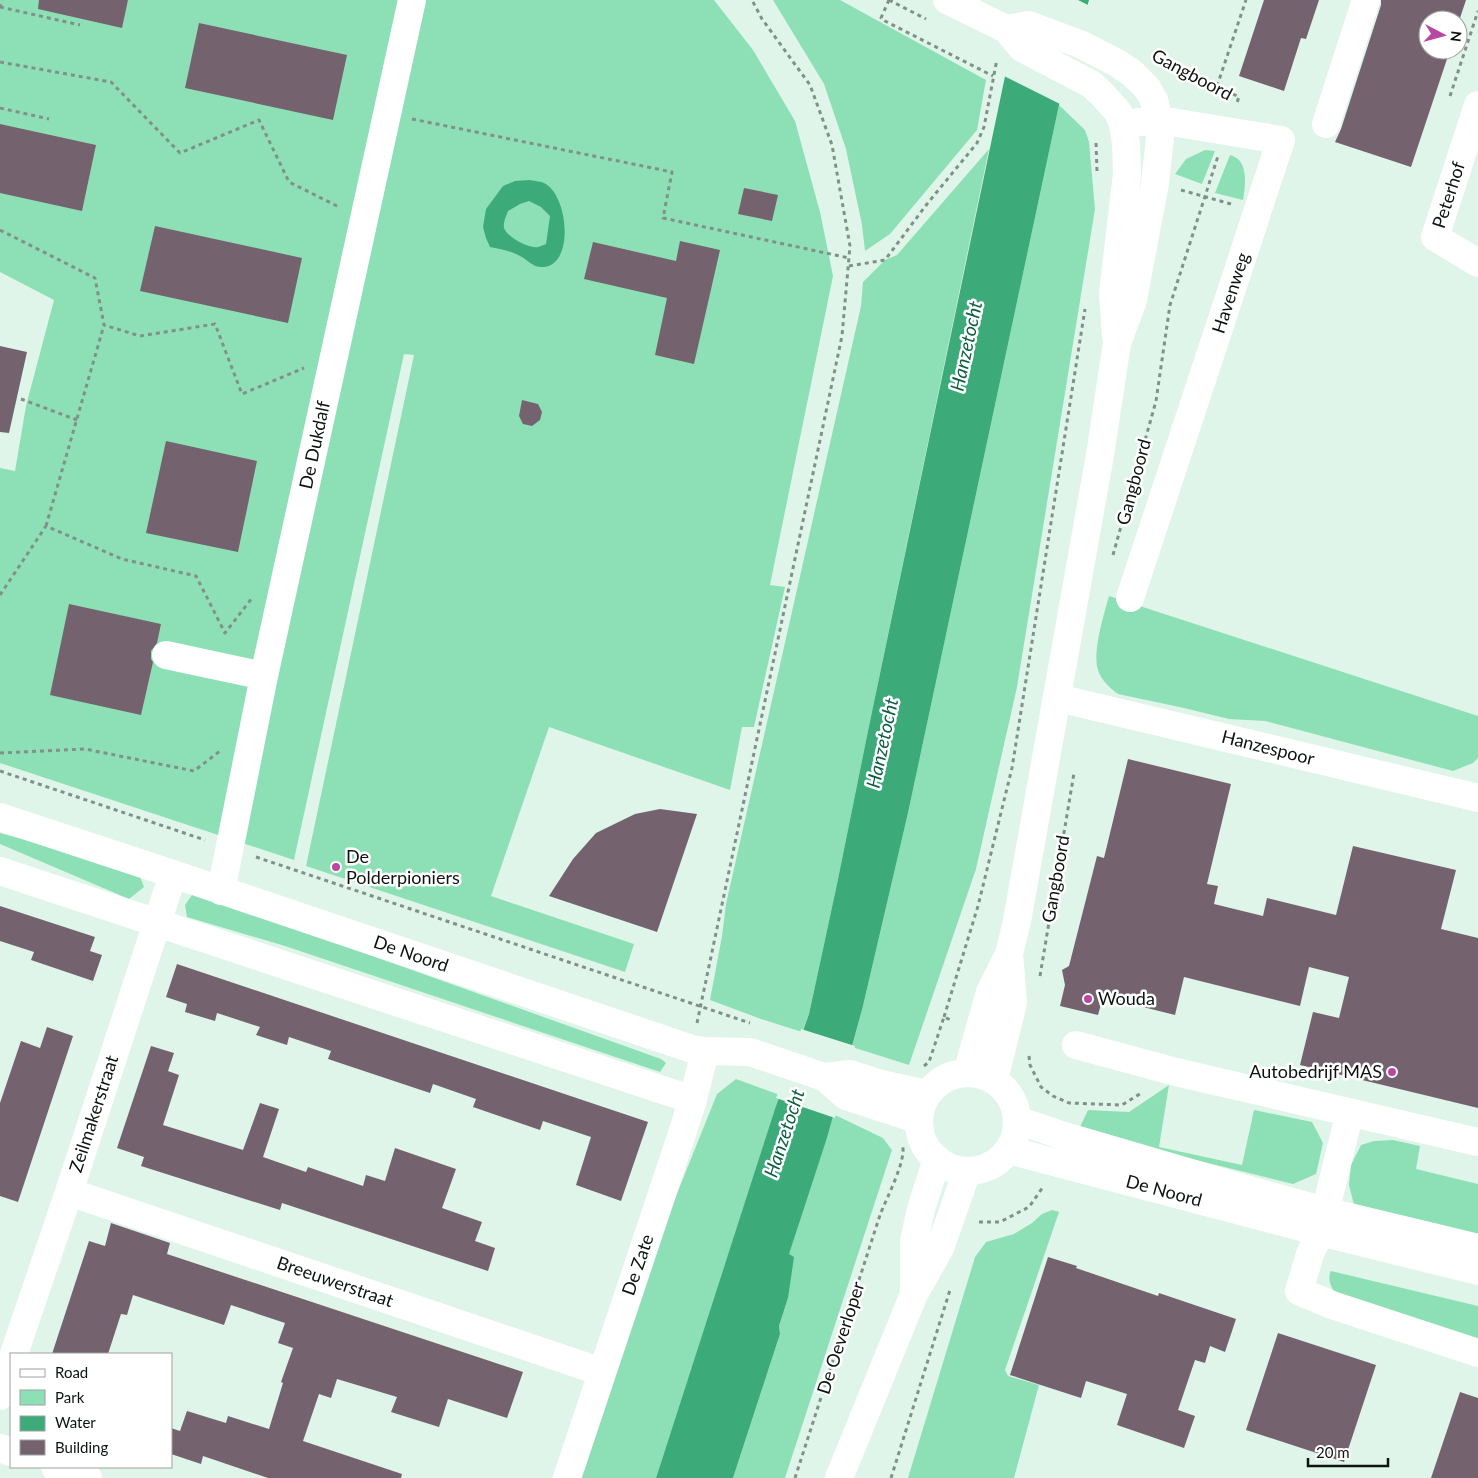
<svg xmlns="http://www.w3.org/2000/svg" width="1478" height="1478" viewBox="0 0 1478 1478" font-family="Lato,sans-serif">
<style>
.green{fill:#8de0b5}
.water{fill:#3daa7a;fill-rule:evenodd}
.pier{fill:#e0f5e9}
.building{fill:#74636f}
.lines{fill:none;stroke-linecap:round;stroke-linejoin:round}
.path{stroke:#819088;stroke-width:3;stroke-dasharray:4 4;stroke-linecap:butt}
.minor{stroke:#fff;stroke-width:28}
.major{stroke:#fff;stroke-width:28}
.poi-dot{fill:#ba47a2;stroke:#fff;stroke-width:2}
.labels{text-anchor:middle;stroke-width:5;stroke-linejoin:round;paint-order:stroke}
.street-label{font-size:18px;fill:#0d1410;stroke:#fff}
.poi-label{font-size:18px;fill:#0d1410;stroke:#fff;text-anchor:start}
.water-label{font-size:19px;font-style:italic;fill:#0b5f3f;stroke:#fff}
</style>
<rect width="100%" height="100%" fill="#e0f5e9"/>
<path class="green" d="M 0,0 L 714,0 L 753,50 L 795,121 L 820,212 L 833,276 L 770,585 L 785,587 L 754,727 L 742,727 L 730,790 L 549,727 L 491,896 L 634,944 L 625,972 L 306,866 L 414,355 L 404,354 L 294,860 L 0,763 L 0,468 L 15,471 L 26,406 L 54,300 L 0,272 Z
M 773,0 L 840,0 L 986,80 L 977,130 L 890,234 L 865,251 L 862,225 L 846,149 L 824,84 Z
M 1059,105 L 1085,130 L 1089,142 L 1095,209 L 1017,687 L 976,869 L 909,1065 L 852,1047 L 863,1006 L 908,813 Z
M 989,149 L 869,726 L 837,884 L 809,1014 L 802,1032 L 761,1019 L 710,1000 L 722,936 L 726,904 L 861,306 L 863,282 L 885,260 L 897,255 Z
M 1205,150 L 1215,151 L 1202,184 L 1175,174 L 1186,159 Z
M 1230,155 C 1233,156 1236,157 1238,159 C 1248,168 1245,189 1243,200 L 1215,193 Z
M 1109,596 L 1478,716 L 1478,758 L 1473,763 L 1453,771 L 1265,721 L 1229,719 L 1184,708 L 1118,694 C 1110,688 1101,680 1098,670 C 1092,653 1104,614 1109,596 Z
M 0,833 L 100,861 L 139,874 L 144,887 L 129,899 L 0,844 Z
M 194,892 L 661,1059 L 666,1063 L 660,1072 L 285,946 L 187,917 L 185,905 Z
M 736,1079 L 780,1095 L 656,1478 L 580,1478 L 662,1231 L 717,1094 Z
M 1169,1085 L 1159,1147 L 1242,1165 L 1254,1110 L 1312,1122 L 1323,1143 L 1316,1174 L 1293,1184 L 1078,1131 L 1088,1110 L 1129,1112 Z
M 833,1114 L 883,1138 L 892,1150 L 785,1478 L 733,1478 L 780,1334 L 779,1326 L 788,1298 L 788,1254 L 827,1138 Z
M 1393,1140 L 1420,1146 L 1416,1169 L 1478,1184 L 1478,1235 L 1354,1205 L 1349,1185 L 1351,1165 L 1361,1145 L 1374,1141 Z
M 1052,1210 L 1059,1212 L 1005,1370 L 1008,1376 L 1039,1385 L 1014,1478 L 908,1478 L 975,1257 L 986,1242 L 1014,1234 L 1032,1223 L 1042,1214 Z
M 1331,1271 L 1478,1306 L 1478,1341 L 1335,1293 C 1331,1287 1327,1278 1331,1271 Z"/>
<path class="water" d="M 1021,0 L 1089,0 L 1066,78 L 1059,105 L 908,813 L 863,1006 L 827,1138 L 789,1254 L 794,1257 L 788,1298 L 779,1326 L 780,1334 L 733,1478 L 656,1478 L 775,1109 L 809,1014 L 837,884 L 869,726 Z
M 529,180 C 533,181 540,181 544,183 C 568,194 575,264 544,267 C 533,268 528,260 520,256 C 511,251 500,249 490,247 L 486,238 L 483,227 L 486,209 L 503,186 L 515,181 ZM 529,201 L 541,207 L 550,216 L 546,244 C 546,244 539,247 538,247 C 529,249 507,237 504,228 C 503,222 506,217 508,211 L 520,204 Z"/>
<path class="pier" d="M 1018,0 L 1078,0 L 1088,5 L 1080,45 L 1068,78 L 1062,105 L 1002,75 Z
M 801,1029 L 855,1046 L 835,1118 L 776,1098 Z"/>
<path class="building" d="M 39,0 L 128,0 L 122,28 L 38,9 Z
M 1264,0 L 1319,0 L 1306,39 L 1301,38 L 1284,91 L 1239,76 Z
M 1381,0 L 1466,0 L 1458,24 L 1458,20 L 1428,20 L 1428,50 L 1450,50 L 1411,167 L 1335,142 L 1341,129 L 1381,5 Z
M 199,23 L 347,55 L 333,120 L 185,88 Z
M 0,124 L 96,145 L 82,211 L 0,193 Z
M 744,188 L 778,195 L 772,221 L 738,214 Z
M 155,226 L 302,258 L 288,323 L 140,291 Z
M 680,241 L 720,250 L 694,364 L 655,355 L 667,298 L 584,279 L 593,242 L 676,261 Z
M 0,346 L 27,352 L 9,433 L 0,432 Z
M 522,400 L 538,404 L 542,412 L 540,420 L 532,426 L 523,424 L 519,416 Z
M 166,441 L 257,461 L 238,552 L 146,533 Z
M 69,604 L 161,624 L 157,643 L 151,651 L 151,659 L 153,662 L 141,715 L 50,695 Z
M 1128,759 L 1231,784 L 1207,884 L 1218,886 L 1214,904 L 1263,916 L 1267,898 L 1336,915 L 1353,846 L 1456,870 L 1441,929 L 1478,938 L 1478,1108 L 1300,1065 L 1313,1012 L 1339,1018 L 1349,977 L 1309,967 L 1300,1006 L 1184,977 L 1175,1015 L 1103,997 L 1098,1015 L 1060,1006 L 1065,985 L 1062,970 L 1069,966 L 1097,856 L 1104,858 Z
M 660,809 L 697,814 L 657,932 L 549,896 L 573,859 L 596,833 L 635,814 Z
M 0,906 L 95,937 L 90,951 L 102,955 L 93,981 L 31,960 L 34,952 L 0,941 Z
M 177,964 L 648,1122 L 621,1201 L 576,1185 L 591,1137 L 543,1121 L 540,1130 L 473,1107 L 476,1099 L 433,1084 L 430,1093 L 328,1059 L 331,1051 L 289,1037 L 287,1045 L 256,1035 L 260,1027 L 217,1013 L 215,1021 L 185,1012 L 187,1004 L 166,997 Z
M 47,1027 L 73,1036 L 18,1202 L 0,1196 L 0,1103 L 21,1041 L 40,1048 Z
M 151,1046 L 174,1053 L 168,1071 L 179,1075 L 163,1125 L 243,1150 L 260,1103 L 279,1109 L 263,1157 L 306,1172 L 308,1167 L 363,1186 L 366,1175 L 385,1181 L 395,1148 L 456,1169 L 442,1208 L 482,1222 L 475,1241 L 495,1248 L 488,1271 L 282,1203 L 280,1210 L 141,1166 L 144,1157 L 117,1148 Z
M 111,1223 L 170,1243 L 167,1254 L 523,1372 L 507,1418 L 448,1399 L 439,1427 L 391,1412 L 397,1397 L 337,1379 L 331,1398 L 319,1394 L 303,1441 L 402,1474 L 401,1478 L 268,1478 L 203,1456 L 201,1464 L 171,1454 L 171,1428 L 180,1431 L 187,1411 L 226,1423 L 228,1416 L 269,1429 L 283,1383 L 281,1382 L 293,1348 L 278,1343 L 285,1323 L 231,1305 L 224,1325 L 133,1295 L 127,1315 L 121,1314 L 108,1354 L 52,1354 L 89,1241 L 105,1246 Z
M 1048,1257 L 1077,1266 L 1076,1268 L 1158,1296 L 1159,1293 L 1236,1319 L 1225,1352 L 1210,1346 L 1205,1363 L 1195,1360 L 1178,1410 L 1195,1416 L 1184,1448 L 1117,1425 L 1127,1394 L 1086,1381 L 1081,1398 L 1010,1375 Z
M 1278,1333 L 1376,1365 L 1344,1462 L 1246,1430 Z
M 1460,1392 L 1478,1398 L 1478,1478 L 1431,1478 Z"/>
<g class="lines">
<path class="path" d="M 889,0 L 926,19
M 889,0 L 881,18 L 885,21 L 993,76
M 0,7 L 80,25
M 0,8 L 2,0
M 1154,55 L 1239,97 L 1236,105
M 0,62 L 111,82 L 180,153 L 259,120 L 289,182 L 339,207
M 1217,86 L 1246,0
M 1450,96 L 1478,11
M 0,108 L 49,119
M 412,119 L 672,172 L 663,218 L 849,258
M 1096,143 L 1097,171
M 1181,190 L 1231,204
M 0,230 L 95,278 L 104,325 L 140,336 L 215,324 L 242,394 L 304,368
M 849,266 L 885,260 L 927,204 L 977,143 L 984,127 L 997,59
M 21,399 L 77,420
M 46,526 L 104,325
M 1113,555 L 1156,401 L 1170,305 L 1218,156
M 0,595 L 46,526 L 122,559 L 196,576 L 225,633 L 252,598
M 0,753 L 85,749 L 194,771 L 220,751
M 0,771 L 205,840
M 256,857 L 750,1023
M 1040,976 L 1074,773
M 944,1017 L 978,906 L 1012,768 L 1085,309
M 697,1023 L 842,336 L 850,246 L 832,145 L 810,85 L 762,19 L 752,0
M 1029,1056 L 1030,1065 L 1041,1087 L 1053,1096 L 1069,1103 L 1122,1105 L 1143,1092
M 924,1066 L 929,1062 L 944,1017 L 953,1021
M 979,1222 L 1000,1222 L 1029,1207 L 1043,1187
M 795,1478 L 880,1215 C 886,1199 908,1158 902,1144
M 891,1478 L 950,1290"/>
<path class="minor" d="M 1478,105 L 1435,237 L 1478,263
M 1123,124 L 1159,120 L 1281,140 L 1130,598
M 1326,124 L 1366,0
M 166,655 L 264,676
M 1058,698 L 1478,798
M 0,817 L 173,874 L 692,1049 L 705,1051 L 750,1052 L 824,1077 L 846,1096 L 919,1120
M 0,871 L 693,1100
M 221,891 L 264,676 L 412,0
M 1076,1045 L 1176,1072 L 1478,1142
M 824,1077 L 850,1074 L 881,1084 L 927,1094
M 1350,1112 L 1320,1232 L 1310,1254 L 1299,1291 L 1332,1305 L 1478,1353
M 69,1192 L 602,1372
M 14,1354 L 69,1192 L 173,874
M 0,1396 L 11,1362
M 0,1448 L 11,1452
M 55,1467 L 88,1478
M 567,1478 L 673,1161 L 693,1100 L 705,1051"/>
<path class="major" d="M 947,0 L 1006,29 L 1022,48 L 1091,84 L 1101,93 L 1118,112 L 1123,124 L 1126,144 L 1127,174 L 1113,293 L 1116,336
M 967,1073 L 990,992 L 1009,954 L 1017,921 L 1100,455 L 1117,343 L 1133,300 L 1155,183 L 1160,138 L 1159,120 L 1154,100 L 1147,88 L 1132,73 L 1117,63 L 1080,44 L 1029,25 L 1006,29
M919 1122a49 49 0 1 1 98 0a49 49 0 1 1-98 0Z
M 994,1080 L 1013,1003 L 1009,954
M 1017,1120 L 1061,1135 L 1242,1188 L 1325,1211 L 1478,1248
M 1008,1150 L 1320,1232 L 1478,1271
M 914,1292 L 914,1241 L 921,1209 L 937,1159
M 839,1478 L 914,1294 L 940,1248 L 967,1171"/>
</g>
<g class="poi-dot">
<circle cx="336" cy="867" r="5"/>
<circle cx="1088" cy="999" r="5"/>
<circle cx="1392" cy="1072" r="5"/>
</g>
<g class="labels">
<g class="street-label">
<text transform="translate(1192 75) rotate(28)" y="6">Gangboord</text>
<text transform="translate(1449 195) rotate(-72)" y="6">Peterhof</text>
<text transform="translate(1231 293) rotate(-72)" y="6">Havenweg</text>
<text transform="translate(315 445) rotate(-78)" y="6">De Dukdalf</text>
<text transform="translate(1134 482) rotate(-75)" y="6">Gangboord</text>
<text transform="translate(1268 748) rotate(14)" y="6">Hanzespoor</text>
<text transform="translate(1056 879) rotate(-80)" y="6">Gangboord</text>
<text transform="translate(411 954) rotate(19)" y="6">De Noord</text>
<text transform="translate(94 1114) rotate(-72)" y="6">Zeilmakerstraat</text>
<text transform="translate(1164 1191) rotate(15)" y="6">De Noord</text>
<text transform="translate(638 1265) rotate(-71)" y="6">De Zate</text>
<text transform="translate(335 1282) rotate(19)" y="6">Breeuwerstraat</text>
<text transform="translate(841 1338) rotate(-72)" y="6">De Oeverloper</text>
</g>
<g class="poi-label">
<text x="346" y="863">De<tspan x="346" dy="21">Polderpioniers</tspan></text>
<text x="1098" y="1005">Wouda</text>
<text x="1382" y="1078" text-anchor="end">Autobedrijf MAS</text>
</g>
<g class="water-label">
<text transform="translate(966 346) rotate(-78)" y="7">Hanzetocht</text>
<text transform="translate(882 743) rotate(-78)" y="7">Hanzetocht</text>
<text transform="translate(784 1133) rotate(-72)" y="7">Hanzetocht</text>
</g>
</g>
<rect x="10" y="1353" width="162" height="115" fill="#ffffff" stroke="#9ea19f"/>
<rect x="20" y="1369" width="25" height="8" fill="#ffffff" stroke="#9ea19f"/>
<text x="55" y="1378" font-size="15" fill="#0d1410">Road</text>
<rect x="20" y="1390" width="25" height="15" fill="#8de0b5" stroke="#9ea19f"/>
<text x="55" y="1403" font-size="15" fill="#0d1410">Park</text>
<rect x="20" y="1416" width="25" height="15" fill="#3daa7a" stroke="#9ea19f"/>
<text x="55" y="1428" font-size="15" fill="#0d1410">Water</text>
<rect x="20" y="1440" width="25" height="15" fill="#74636f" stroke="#9ea19f"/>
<text x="55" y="1453" font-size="15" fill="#0d1410">Building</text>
<g transform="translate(1443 35) rotate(96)"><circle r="24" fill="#ffffff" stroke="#9ea19f"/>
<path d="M0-4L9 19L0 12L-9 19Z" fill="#ba47a2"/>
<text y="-8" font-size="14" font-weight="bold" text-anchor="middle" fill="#0d1410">N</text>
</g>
<path d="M1308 1458v8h80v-8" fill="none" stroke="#0d1410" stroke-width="2.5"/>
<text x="1316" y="1458" font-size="15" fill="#0d1410" stroke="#ffffff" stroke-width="4" paint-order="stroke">20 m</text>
</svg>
